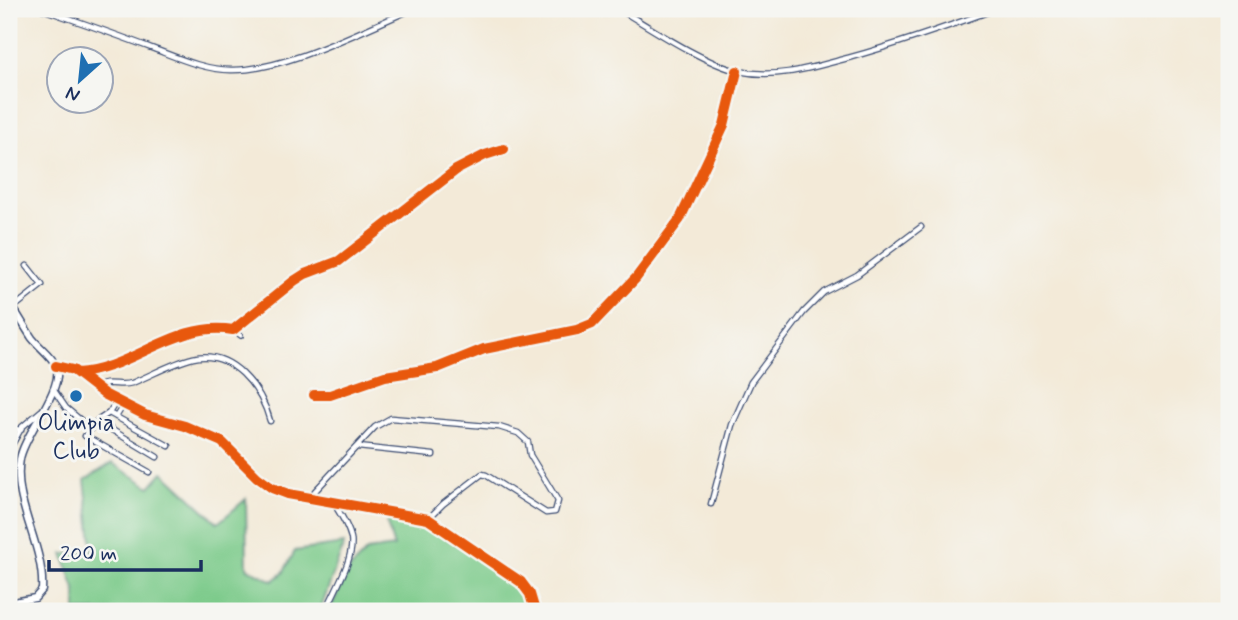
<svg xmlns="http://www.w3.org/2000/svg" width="1238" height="620" viewBox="0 0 1238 620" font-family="Mynerve,sans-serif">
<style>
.green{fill:#7bca8a;stroke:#4b7c74;stroke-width:2}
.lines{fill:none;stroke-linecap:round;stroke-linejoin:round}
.pedestrian-casing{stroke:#3b4b70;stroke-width:6}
.minor-casing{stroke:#3b4b70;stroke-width:7}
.secondary-casing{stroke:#3b4b70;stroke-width:9}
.pedestrian{stroke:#fff;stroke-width:3.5}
.minor{stroke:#fff;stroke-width:4.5}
.secondary{stroke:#fff;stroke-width:6}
.cycleway-casing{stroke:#f6f6f2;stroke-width:15}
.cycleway{stroke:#e8590c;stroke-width:10}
.poi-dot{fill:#1f6fb2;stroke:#f6f6f2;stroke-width:2.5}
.labels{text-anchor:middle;stroke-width:6;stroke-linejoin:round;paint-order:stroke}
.poi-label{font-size:24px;fill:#1b2f5e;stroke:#f6f6f2}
</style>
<rect width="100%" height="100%" fill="#f6f6f2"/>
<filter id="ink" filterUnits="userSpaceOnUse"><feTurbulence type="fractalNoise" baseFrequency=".0143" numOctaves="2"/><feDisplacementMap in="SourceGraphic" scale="14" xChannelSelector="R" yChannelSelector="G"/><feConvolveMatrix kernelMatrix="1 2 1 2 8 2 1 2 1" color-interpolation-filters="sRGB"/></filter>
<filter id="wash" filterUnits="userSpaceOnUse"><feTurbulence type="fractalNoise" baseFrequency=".00686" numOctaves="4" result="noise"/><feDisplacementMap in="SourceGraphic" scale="28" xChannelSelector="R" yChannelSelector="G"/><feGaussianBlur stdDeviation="1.57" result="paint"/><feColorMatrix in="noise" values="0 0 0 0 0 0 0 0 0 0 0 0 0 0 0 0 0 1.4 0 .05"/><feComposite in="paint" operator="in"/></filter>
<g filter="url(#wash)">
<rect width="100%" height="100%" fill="#f3ead8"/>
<path class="green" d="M 112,463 L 150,487 L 163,472 L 218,523 L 246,499 L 247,568 L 273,581 L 283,573 L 295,551 L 344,544 L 320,611 L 299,611 L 293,608 L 283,611 L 76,611 L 76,592 L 63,554 L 93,551 L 85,480 Z
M 391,516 L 426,525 L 515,581 L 526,599 L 528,611 L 329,611 L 349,570 L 367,551 L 394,547 L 387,524 Z"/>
</g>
<g filter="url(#ink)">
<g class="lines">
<defs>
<path id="pedestrian" d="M 233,330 L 241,336"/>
<path id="minor" d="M 42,9 C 80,22 117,35 154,49 C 178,58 205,70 231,70 C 285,71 362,30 413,9
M 619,9 C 649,27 705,64 738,71 C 777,79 810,68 848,58 C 898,44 947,27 996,9
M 13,308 L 42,285 L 27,266
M 9,326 L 19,318
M 56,366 L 73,370 L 104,394 L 145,415 L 185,426 L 222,442 L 257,477 L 272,488 L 288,494 L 428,519 L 521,582 L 530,594 L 535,611
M 78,373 C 131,370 176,320 233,330 L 294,281 L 305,274 L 339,261 L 456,170 L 485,155 L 504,149
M 95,387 C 107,380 120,387 132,383 C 152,375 172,363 193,358 C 232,349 261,388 270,421
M 53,389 L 66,408 L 90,428
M 314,395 L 330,395 L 385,376 L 437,368 L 484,349 L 577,330 L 592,324 L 636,278 L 680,219 L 724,125 L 737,71
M 109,413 L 117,400
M 116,417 L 124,404
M 97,421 L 109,413 L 169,446
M 9,428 L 21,430
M 358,447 L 433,455
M 9,450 L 22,427 L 41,411
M 149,472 L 85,436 L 97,421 L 157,457
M 312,498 L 315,491 L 375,427 L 391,418 L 499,427 L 518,433 L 528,442 L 530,455 L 558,501 L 555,512 L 546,513 L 486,475 L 482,474 L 443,504 L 428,519
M 711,504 L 732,425 L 751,382 L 804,312 L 824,292 L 857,275 L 921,227
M 326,611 C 334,591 355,558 351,538 C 348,525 340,513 333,502"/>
<path id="secondary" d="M 9,302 C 17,313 24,326 32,338 C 39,347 52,356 56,366 C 65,388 24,434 20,459 C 12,503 45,546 42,590 L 35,598 L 9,603"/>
</defs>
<use href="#pedestrian" class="pedestrian-casing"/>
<use href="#minor" class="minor-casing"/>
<use href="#secondary" class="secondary-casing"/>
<use href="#pedestrian" class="pedestrian"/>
<use href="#minor" class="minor"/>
<use href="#secondary" class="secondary"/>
<defs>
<path id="cycleway" d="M 56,366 L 73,370 L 104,394 L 145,415 L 185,426 L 222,442 L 257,477 L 272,488 L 288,494 L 428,519 L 521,582 L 530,594 L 535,611
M 77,373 C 131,370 176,320 233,330 L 294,281 L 305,274 L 339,261 L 456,170 L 485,155 L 504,149
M 314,395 L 330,395 L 385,376 L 437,368 L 484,349 L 577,330 L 592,324 L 636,278 L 680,219 L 724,125 L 737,71"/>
</defs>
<use href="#cycleway" class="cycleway-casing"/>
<use href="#cycleway" class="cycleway"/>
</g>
</g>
<circle class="poi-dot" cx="76" cy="396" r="7"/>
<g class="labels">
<g class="poi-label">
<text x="76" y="430">Olimpia<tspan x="76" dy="28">Club</tspan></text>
</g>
</g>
<rect width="1238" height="620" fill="none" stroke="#f6f6f2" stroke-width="35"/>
<g transform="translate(80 80) rotate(207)"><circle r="33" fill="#f6f6f2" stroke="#9ea6b7" stroke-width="2"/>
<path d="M0-5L12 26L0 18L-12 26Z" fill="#1f6fb2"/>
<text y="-10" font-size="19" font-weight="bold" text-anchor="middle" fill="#1b2f5e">N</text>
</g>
<path d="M49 560v10h152v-10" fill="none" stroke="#1b2f5e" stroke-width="3.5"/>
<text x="60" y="560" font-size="21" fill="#1b2f5e" stroke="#f6f6f2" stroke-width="5" paint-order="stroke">200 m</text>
</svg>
